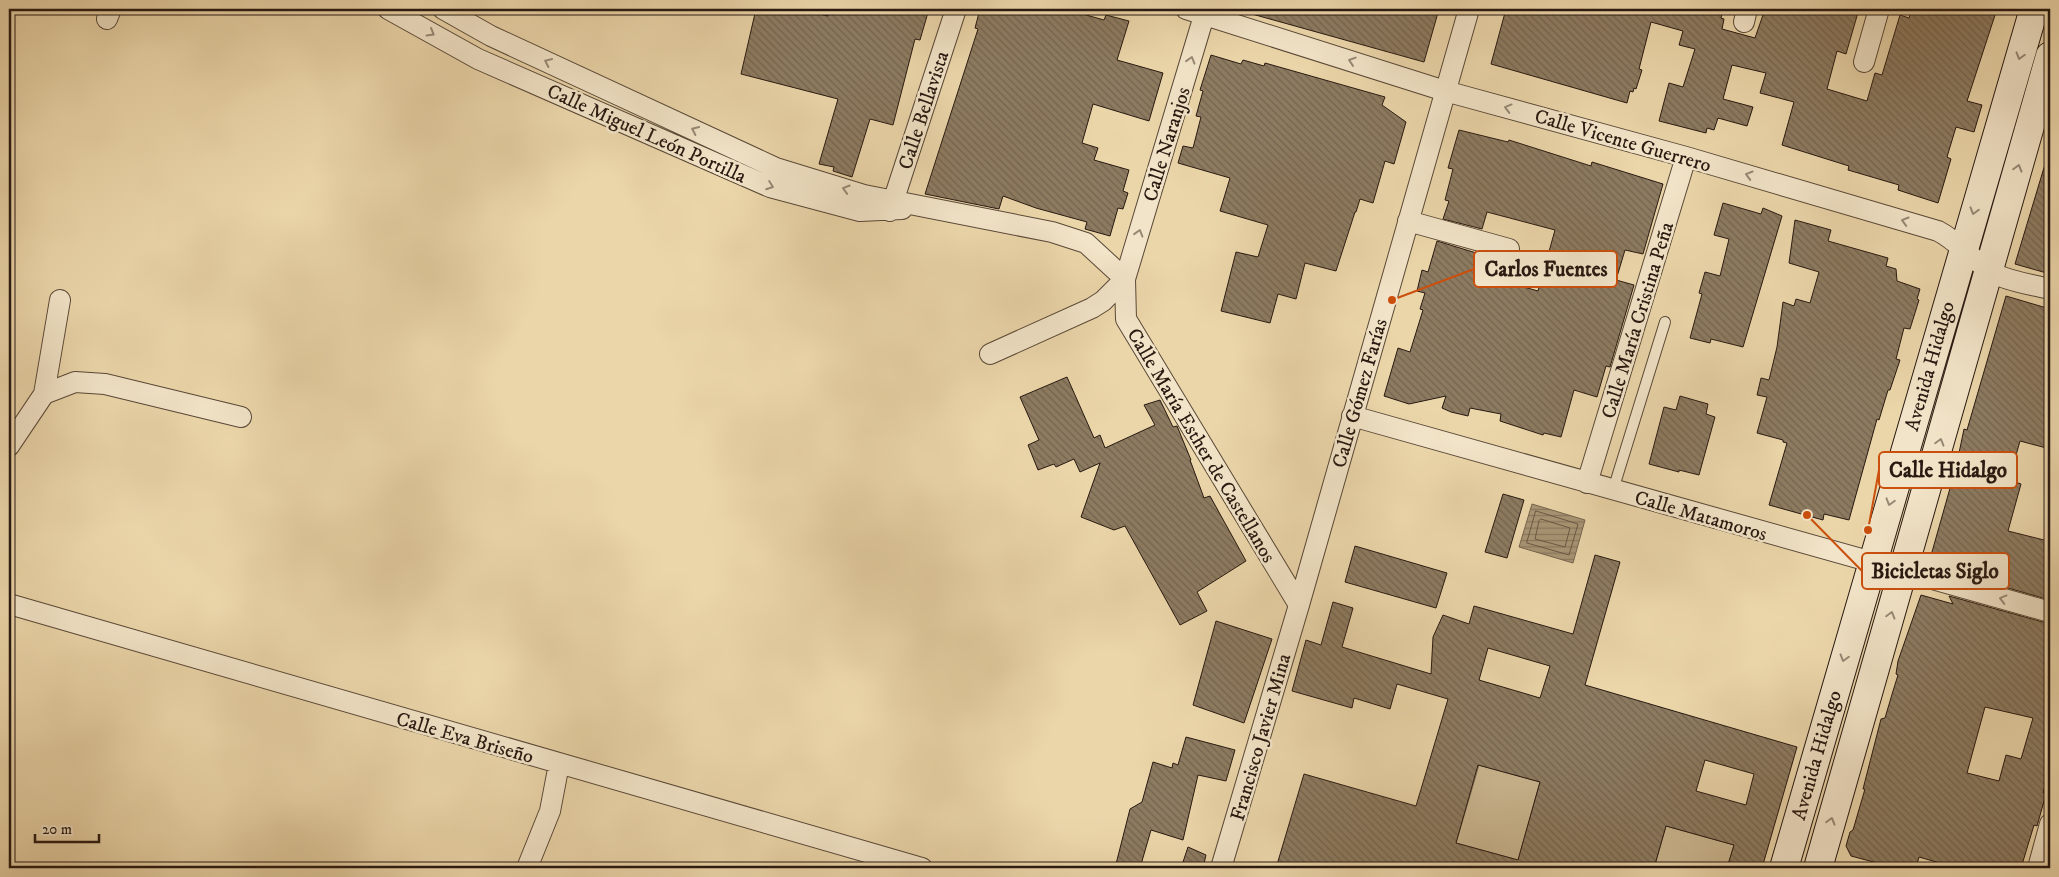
<svg xmlns="http://www.w3.org/2000/svg" width="2059" height="877" viewBox="0 0 2059 877" font-family="'IM FELL DW Pica',serif">
<style>
.garden{fill:#cab690;stroke:#796850}
.water{fill:url(#water-rules);stroke:#75644e}
.lines{fill:none;stroke-linecap:round;stroke-linejoin:round}
.shore{stroke:#685844;stroke-width:1}
.building{fill:url(#building-back-hatch);stroke:#281911;fill-rule:evenodd}
.lane-casing{stroke:#594837;stroke-width:12}
.street-casing{stroke:#594837;stroke-width:22}
.secondary-casing{stroke:#281911;stroke-width:30}
.lane{stroke:#f2e4c8;stroke-width:10}
.street{stroke:#f2e4c8;stroke-width:20}
.secondary{stroke:#f2e4c8;stroke-width:28}
.oneway{stroke:#978976}
.labels{text-anchor:middle;stroke-width:5;stroke-linejoin:round;paint-order:stroke}
.street-label{font-size:20px;fill:#281911;stroke:#f2e4c8}
.leader{fill:none;stroke:#cb4f0d;stroke-width:2}
.callout-dot{fill:#cb4f0d;stroke:#f2e4c8;stroke-width:2}
.callout{fill:#f2e4c8;stroke:#cb4f0d;stroke-width:2}
.callout-label{font-size:21px;text-anchor:middle;font-weight:bold;fill:#281911}
</style>
<defs>
<pattern id="water-rules" width="6" height="5" patternUnits="userSpaceOnUse" patternTransform="scale(1.25)"><rect width="6" height="5" fill="#a99676"/><path d="M0 2.5h6" fill="none" stroke="#8a7a5f"/></pattern>
<pattern id="building-back-hatch" width="6" height="6" patternUnits="userSpaceOnUse" patternTransform="scale(1.25)"><rect width="6" height="6" fill="#8d7b61"/><path d="M-1 5l2 2M0 0l6 6M5-1l2 2" fill="none" stroke="#73644f"/></pattern>
</defs>
<rect width="100%" height="100%" fill="#ebd6aa"/>
<filter id="stains"><feTurbulence type="fractalNoise" baseFrequency=".004" numOctaves="4"/><feColorMatrix values="0 0 0 0 .2 0 0 0 0 .09 0 0 0 0 .02 0 0 0 .5 -.17"/></filter>
<radialGradient id="worn" r=".72"><stop offset=".6" stop-color="#630" stop-opacity="0"/><stop offset="1" stop-color="#630" stop-opacity=".3"/></radialGradient>
<path class="garden" d="M 1479,765 L 1540,782 L 1518,860 L 1456,843 Z
M 1666,826 L 1734,845 L 1727,868 L 1654,868 Z"/>
<path class="water" d="M 1532,504 L 1585,520 L 1573,563 L 1519,547 Z"/>
<g class="lines">
<path class="shore" d="M 1536,511 L 1578,524 L 1569,555 L 1527,543 Z
M 1541,519 L 1570,528 L 1565,547 L 1535,539 L 1539,521 Z"/>
</g>
<path class="building" d="M 756,9 L 772,11 L 784,9 L 799,9 L 828,16 L 829,9 L 929,9 L 920,40 L 915,39 L 893,125 L 870,119 L 852,177 L 833,171 L 834,167 L 819,164 L 838,99 L 741,74 Z
M 980,9 L 1065,9 L 1104,20 L 1106,15 L 1129,21 L 1117,60 L 1163,73 L 1149,121 L 1093,104 L 1082,143 L 1098,148 L 1094,160 L 1129,170 L 1123,191 L 1128,193 L 1123,209 L 1118,208 L 1110,236 L 1085,229 L 1087,222 L 1036,208 L 1003,196 L 999,209 L 925,194 L 978,29 L 975,28 Z
M 1252,9 L 1439,9 L 1424,62 L 1252,14 Z
M 1506,9 L 1723,9 L 1721,18 L 1724,19 L 1722,29 L 1755,38 L 1765,9 L 1859,9 L 1846,54 L 1837,51 L 1827,89 L 1867,101 L 1875,73 L 1882,75 L 1900,15 L 1909,18 L 1912,9 L 1997,9 L 1967,101 L 1982,105 L 1974,132 L 1956,127 L 1947,157 L 1951,159 L 1938,203 L 1898,190 L 1899,185 L 1848,170 L 1849,166 L 1782,145 L 1794,102 L 1760,93 L 1766,73 L 1732,65 L 1723,99 L 1753,107 L 1747,126 L 1718,118 L 1714,130 L 1707,128 L 1706,133 L 1659,121 L 1669,83 L 1683,87 L 1695,49 L 1679,45 L 1683,31 L 1651,22 L 1639,69 L 1642,70 L 1636,89 L 1634,88 L 1633,92 L 1630,91 L 1627,103 L 1491,64 Z
M 1211,55 L 1241,64 L 1243,60 L 1264,66 L 1265,63 L 1385,97 L 1382,105 L 1406,122 L 1394,164 L 1385,161 L 1373,203 L 1360,199 L 1356,212 L 1355,212 L 1336,271 L 1305,263 L 1296,299 L 1278,294 L 1270,323 L 1221,311 L 1236,252 L 1258,257 L 1268,225 L 1220,211 L 1230,178 L 1178,163 L 1183,146 L 1193,148 L 1201,117 L 1196,116 L 1203,91 L 1200,90 Z
M 1459,130 L 1508,142 L 1509,140 L 1591,166 L 1592,162 L 1663,184 L 1643,254 L 1625,250 L 1616,280 L 1634,285 L 1610,367 L 1606,366 L 1597,397 L 1574,390 L 1561,437 L 1544,433 L 1543,435 L 1500,421 L 1501,414 L 1470,408 L 1468,416 L 1451,412 L 1442,408 L 1446,396 L 1409,404 L 1384,396 L 1398,348 L 1410,352 L 1423,310 L 1420,309 L 1425,293 L 1417,291 L 1422,270 L 1428,272 L 1437,241 L 1496,259 L 1492,278 L 1538,291 L 1555,230 L 1487,212 L 1482,229 L 1443,219 L 1449,201 L 1445,200 L 1453,169 L 1448,168 Z
M 2046,161 L 2050,161 L 2050,274 L 2015,264 Z
M 1723,203 L 1761,214 L 1763,208 L 1782,216 L 1743,347 L 1711,339 L 1710,343 L 1690,338 L 1702,294 L 1699,293 L 1705,272 L 1720,276 L 1729,239 L 1714,235 Z
M 1795,220 L 1831,230 L 1828,241 L 1888,258 L 1886,266 L 1896,269 L 1897,281 L 1920,289 L 1917,299 L 1919,300 L 1910,329 L 1904,328 L 1896,359 L 1900,360 L 1890,390 L 1888,390 L 1879,420 L 1877,419 L 1849,520 L 1824,514 L 1823,520 L 1769,505 L 1787,443 L 1783,442 L 1783,440 L 1757,433 L 1767,397 L 1757,395 L 1761,378 L 1769,380 L 1777,347 L 1783,302 L 1794,306 L 1796,299 L 1810,303 L 1819,272 L 1789,263 Z
M 2006,296 L 2050,309 L 2050,449 L 2020,441 L 2009,480 L 2021,484 L 2008,531 L 2048,541 L 2046,551 L 2050,552 L 2050,600 L 1934,567 L 1930,559 L 1960,453 L 1959,453 L 1964,429 L 1967,430 Z
M 1067,377 L 1094,438 L 1100,435 L 1105,448 L 1155,425 L 1144,405 L 1160,400 L 1173,427 L 1177,426 L 1191,460 L 1190,460 L 1204,498 L 1210,496 L 1246,561 L 1197,592 L 1207,611 L 1180,625 L 1125,526 L 1114,530 L 1081,517 L 1100,463 L 1080,472 L 1074,459 L 1056,467 L 1054,464 L 1038,470 L 1028,445 L 1039,440 L 1020,397 Z
M 1680,396 L 1708,404 L 1706,414 L 1715,417 L 1699,475 L 1679,470 L 1679,472 L 1649,464 L 1664,407 L 1676,410 Z
M 1503,494 L 1524,500 L 1507,558 L 1485,552 Z
M 1355,546 L 1447,573 L 1436,608 L 1345,582 Z
M 1595,555 L 1620,562 L 1585,685 L 1797,747 L 1762,868 L 1727,868 L 1734,845 L 1666,826 L 1654,868 L 1276,868 L 1304,774 L 1416,806 L 1448,699 L 1397,684 L 1390,709 L 1354,698 L 1352,708 L 1292,691 L 1306,640 L 1321,645 L 1333,602 L 1353,608 L 1342,647 L 1431,674 L 1433,637 L 1443,615 L 1469,624 L 1474,606 L 1573,634 ZM 1488,648 L 1550,666 L 1540,698 L 1479,680 ZM 1705,760 L 1754,774 L 1746,805 L 1696,791 ZM 1478,765 L 1540,782 L 1518,860 L 1456,843 Z
M 1921,595 L 1953,604 L 1949,596 L 2050,624 L 2050,768 L 2043,793 L 2046,794 L 2039,819 L 2037,826 L 2034,825 L 2021,868 L 1957,868 L 1919,857 L 1916,868 L 1896,868 L 1851,856 L 1846,846 L 1850,832 L 1853,830 L 1865,789 L 1863,789 L 1881,719 L 1885,718 L 1893,691 L 1898,675 L 1896,674 L 1898,661 ZM 1985,707 L 2033,718 L 2021,759 L 2006,755 L 1999,781 L 1967,773 Z
M 1216,621 L 1272,639 L 1244,723 L 1193,705 Z
M 1186,737 L 1235,750 L 1226,781 L 1198,775 L 1183,840 L 1151,830 L 1140,868 L 1115,868 L 1130,809 L 1142,802 L 1153,762 L 1172,768 L 1173,763 L 1178,765 Z
M 1188,847 L 1206,855 L 1203,868 L 1181,868 Z"/>
<g class="lines">
<defs>
<path id="lane" d="M 1613,490 L 1665,322"/>
<path id="street" d="M 388,9 L 478,59 L 770,187 L 860,211 L 902,209
M 443,9 L 491,36 L 776,168 L 864,195 L 1052,232 L 1086,243 L 1125,279
M 1186,9 L 1445,91 L 1686,157 L 1938,231 C 1960,242 1975,264 1997,275 C 2013,282 2033,285 2050,289
M 1206,9 L 1125,279 L 1126,319 L 1299,605
M 107,19 L 111,9
M 1744,22 L 1747,9
M 1864,62 L 1879,9
M 890,211 L 956,9
M 1408,221 L 1509,249
M 990,354 L 1092,308 L 1103,301 L 1125,279
M 44,394 L 60,300
M 1352,416 L 2050,612
M 9,446 L 44,394 L 75,382 L 105,384 L 241,417
M 1587,483 L 1686,157
M 9,604 L 922,868
M 527,868 L 550,811 L 559,764
M 1221,868 L 1299,605 L 1469,9
M 2038,868 L 2050,824"/>
<path id="secondary" d="M 1784,868 L 2034,9
M 1818,868 L 2050,56"/>
</defs>
<use href="#lane" class="lane-casing"/>
<use href="#street" class="street-casing"/>
<use href="#secondary" class="secondary-casing"/>
<use href="#lane" class="lane"/>
<use href="#street" class="street"/>
<use href="#secondary" class="secondary"/>
</g>
<defs><path id="oneway-chevron" d="M-2-3.5L2.5 0L-2 3.5" fill="none" stroke-width="1.6" stroke-linecap="round" stroke-linejoin="round" transform="scale(1.25)"/></defs>
<g class="oneway">
<use href="#oneway-chevron" transform="translate(431 33) rotate(30)"/>
<use href="#oneway-chevron" transform="translate(2020 56) rotate(106)"/>
<use href="#oneway-chevron" transform="translate(1191 60) rotate(-73)"/>
<use href="#oneway-chevron" transform="translate(1352 61) rotate(-162)"/>
<use href="#oneway-chevron" transform="translate(548 62) rotate(-155)"/>
<use href="#oneway-chevron" transform="translate(1508 108) rotate(-165)"/>
<use href="#oneway-chevron" transform="translate(695 130) rotate(-155)"/>
<use href="#oneway-chevron" transform="translate(2018 168) rotate(-74)"/>
<use href="#oneway-chevron" transform="translate(1749 175) rotate(-164)"/>
<use href="#oneway-chevron" transform="translate(770 186) rotate(20)"/>
<use href="#oneway-chevron" transform="translate(846 189) rotate(-163)"/>
<use href="#oneway-chevron" transform="translate(1974 211) rotate(106)"/>
<use href="#oneway-chevron" transform="translate(1905 221) rotate(-164)"/>
<use href="#oneway-chevron" transform="translate(1139 233) rotate(-73)"/>
<use href="#oneway-chevron" transform="translate(1940 442) rotate(-74)"/>
<use href="#oneway-chevron" transform="translate(1890 502) rotate(106)"/>
<use href="#oneway-chevron" transform="translate(2003 599) rotate(-165)"/>
<use href="#oneway-chevron" transform="translate(1891 615) rotate(-74)"/>
<use href="#oneway-chevron" transform="translate(1844 658) rotate(106)"/>
<use href="#oneway-chevron" transform="translate(1831 821) rotate(-74)"/>
</g>
<g class="labels">
<g class="street-label">
<text transform="translate(923 110) rotate(-72)" y="7">Calle Bellavista</text>
<text transform="translate(647 133) rotate(24)" y="7">Calle Miguel León Portilla</text>
<text transform="translate(1623 140) rotate(16)" y="7">Calle Vicente Guerrero</text>
<text transform="translate(1166 144) rotate(-73)" y="7">Calle Naranjos</text>
<text transform="translate(1637 320) rotate(-73)" y="7">Calle María Cristina Peña</text>
<text transform="translate(1929 366) rotate(-74)" y="7">Avenida Hidalgo</text>
<text transform="translate(1359 393) rotate(-74)" y="7">Calle Gómez Farías</text>
<text transform="translate(1202 445) rotate(59)" y="7">Calle María Esther de Castellanos</text>
<text transform="translate(1701 515) rotate(16)" y="7">Calle Matamoros</text>
<text transform="translate(465 737) rotate(16)" y="7">Calle Eva Briseño</text>
<text transform="translate(1260 737) rotate(-74)" y="7">Francisco Javier Mina</text>
<text transform="translate(1816 755) rotate(-74)" y="7">Avenida Hidalgo</text>
</g>
</g>
<path class="leader" d="M1392 300L1474 269M1868 530L1879 470M1807 515L1862 571"/>
<g class="callout-dot">
<circle cx="1392" cy="300" r="5"/>
<circle cx="1868" cy="530" r="5"/>
<circle cx="1807" cy="515" r="5"/>
</g>
<g class="callout">
<rect x="1474" y="251" width="143" height="36" rx="5"/>
<rect x="1879" y="452" width="138" height="36" rx="5"/>
<rect x="1862" y="553" width="147" height="36" rx="5"/>
</g>
<g class="callout-label">
<text x="1546" y="276">Carlos Fuentes</text>
<text x="1948" y="477">Calle Hidalgo</text>
<text x="1935" y="578">Bicicletas Siglo</text>
</g>
<rect width="2059" height="877" fill="none" stroke="#ebd6aa" stroke-width="30"/>
<rect x="10" y="10" width="2039" height="857" fill="none" stroke="#281911" stroke-width="2.5"/>
<rect x="15" y="15" width="2029" height="847" fill="none" stroke="#281911"/>
<path d="M35 834v8h64v-8" fill="none" stroke="#281911" stroke-width="2.5"/>
<text x="42" y="834" font-size="15" fill="#281911" stroke="#f2e4c8" stroke-width="4" paint-order="stroke">20 m</text>
<rect width="100%" height="100%" filter="url(#stains)"/>
<rect width="100%" height="100%" fill="url(#worn)"/>
</svg>
